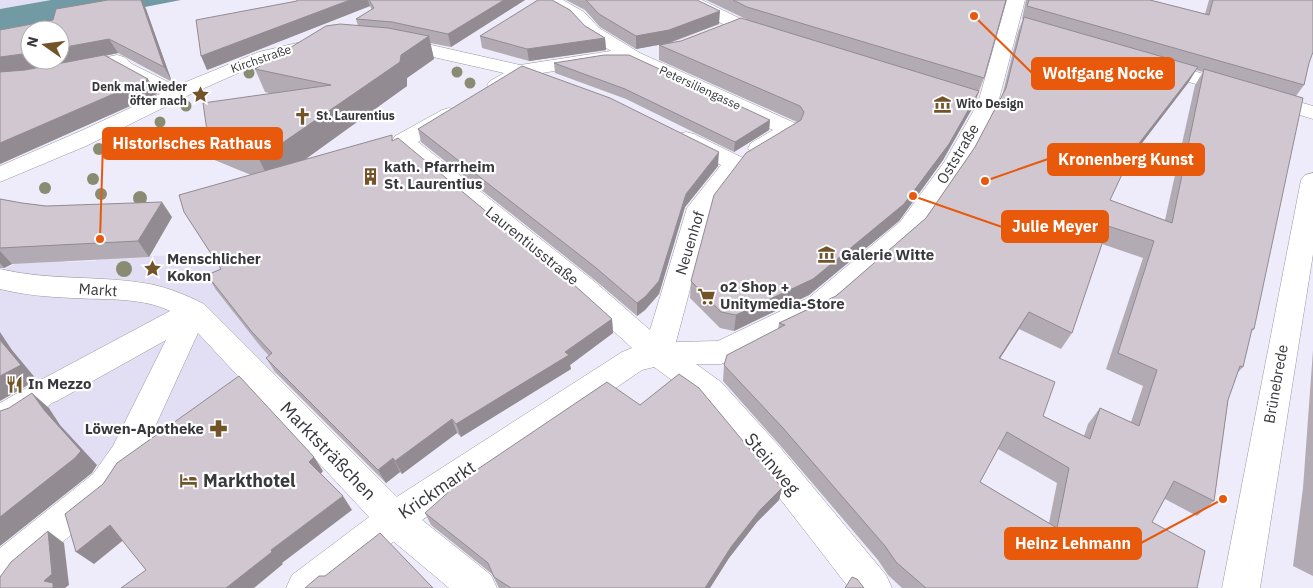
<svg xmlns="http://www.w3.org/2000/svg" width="1313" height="588" viewBox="0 0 1313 588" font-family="'IBM Plex Sans',sans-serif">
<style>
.built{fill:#e2dff4}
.water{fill:#719aa4}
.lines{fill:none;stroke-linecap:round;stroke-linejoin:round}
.pedestrian-casing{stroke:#9796a2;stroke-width:1}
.minor-casing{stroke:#9796a2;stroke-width:1}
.pedestrian{fill:#fff;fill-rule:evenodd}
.minor{fill:#fff;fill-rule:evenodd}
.tree{fill:#898c72}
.wall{fill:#b3abb4;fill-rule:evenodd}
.shaded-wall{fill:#928b92}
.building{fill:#d0c7d1;stroke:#928b92;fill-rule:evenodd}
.labels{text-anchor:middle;stroke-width:4.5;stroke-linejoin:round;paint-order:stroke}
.far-street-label{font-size:12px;fill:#38383d;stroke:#fff}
.far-poi-label{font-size:12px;font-weight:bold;fill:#38383d;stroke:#fff;text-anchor:start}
.street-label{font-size:15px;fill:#38383d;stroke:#fff}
.poi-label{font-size:15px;font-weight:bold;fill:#38383d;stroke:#fff;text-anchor:start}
.near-street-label{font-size:18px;fill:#38383d;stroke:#fff}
.near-poi-label{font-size:18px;font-weight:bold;fill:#38383d;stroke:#fff;text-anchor:start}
.leader{fill:none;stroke:#e8590c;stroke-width:2}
.callout-dot{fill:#e8590c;stroke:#fff;stroke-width:2}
.callout{fill:#e8590c;stroke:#e8590c;stroke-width:2}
.callout-label{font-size:16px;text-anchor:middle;font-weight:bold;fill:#fff}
</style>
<rect width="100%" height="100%" fill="#eeecfa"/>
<path class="built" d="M 0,0 L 51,0 L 0,9 Z
M 211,254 L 230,283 L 216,291 L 265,351 L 283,370 L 262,382 L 105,484 L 96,464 L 60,425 L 45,403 L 38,382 L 12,350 L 0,332 L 0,271 L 21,261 L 67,259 L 65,262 L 96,261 L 98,258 Z"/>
<path class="water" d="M 51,0 L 181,0 L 0,35 L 0,9 Z"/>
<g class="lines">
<defs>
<path id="pedestrian" d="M 0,269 C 49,281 100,275 150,284 C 169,288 186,295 204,304 L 407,507 L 412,519 L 407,531 L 335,588 L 286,588 L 292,575 L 369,517 L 198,333 L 137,466 L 117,496 L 27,572 L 16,588 L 0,588 L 0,548 L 93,474 L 113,446 L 166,340 L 57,401 L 46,405 L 35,401 L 31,392 L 35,383 L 170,311 C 142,297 104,300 73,298 C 48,297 24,295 0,289 Z"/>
<path id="minor" d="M 541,0 L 563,0 L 584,12 L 599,28 L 640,53 L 797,124 L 800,129 L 797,134 C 783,143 768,157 751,153 L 748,148 L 751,143 L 773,130 L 630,63 L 604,63 L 542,73 L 539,77 L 532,79 L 524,77 C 513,84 503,93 490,89 L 487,85 L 490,81 L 504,73 L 389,47 L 387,43 L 389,39 L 396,37 L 520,65 L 611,51 L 587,36 L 572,20 L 544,4 Z
M 680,0 L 702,0 L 745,21 L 773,29 L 776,33 L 773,37 C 751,42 704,14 683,4 Z
M 1007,0 L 1025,0 L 998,103 L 967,163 L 918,234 L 830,311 L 731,360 L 721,364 L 696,364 L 721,382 L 778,445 L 886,575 L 892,588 L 849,588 L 754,465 L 699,400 L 654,367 L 642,370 L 422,520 L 491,575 L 497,588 L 449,588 L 381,531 L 376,519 L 381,507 L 622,352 L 632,348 L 575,296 L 395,146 L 392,141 L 395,136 L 442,110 L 449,108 L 456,110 L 460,114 L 456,118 L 418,142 L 595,282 L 650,330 L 687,208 L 721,165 L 678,144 L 675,139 L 678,134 L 686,132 L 694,134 L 743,158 L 746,163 L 711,210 L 676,342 L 718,341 L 810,297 L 900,222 L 945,161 L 978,103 Z
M 323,37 L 330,39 L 332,43 L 330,47 L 296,54 L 245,70 L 191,94 L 86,146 L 0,182 L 0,166 L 83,130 L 160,94 L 118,72 L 113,68 L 79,74 L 72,72 L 69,68 L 72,64 L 117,55 L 124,57 L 132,64 L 176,86 L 259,52 Z
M 1156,60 L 1313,106 L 1313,119 L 1149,70 L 1146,66 L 1149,62 Z
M 1313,173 L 1313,254 L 1260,588 L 1222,588 L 1301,180 L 1305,175 Z
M 46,379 L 57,383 L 61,392 C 53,408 18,426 0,433 L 0,403 L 35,383 Z"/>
</defs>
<use href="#pedestrian" class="pedestrian-casing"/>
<use href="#minor" class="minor-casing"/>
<use href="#pedestrian" class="pedestrian"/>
<use href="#minor" class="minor"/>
</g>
<g class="tree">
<circle cx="457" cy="72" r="5.5"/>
<circle cx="249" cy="73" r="5.5"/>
<circle cx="470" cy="83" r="5.5"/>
<circle cx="186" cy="106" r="5.5"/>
<circle cx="160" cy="122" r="5.5"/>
<circle cx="99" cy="149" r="6"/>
<circle cx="93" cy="179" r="6"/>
<circle cx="45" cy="188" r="6"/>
<circle cx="101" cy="194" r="6"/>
<circle cx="140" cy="198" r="7"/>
<circle cx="124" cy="269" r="8"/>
</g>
<path class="wall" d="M 297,0 L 525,0 L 451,47 L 430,43 L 434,59 L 407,78 L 407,86 L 304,160 L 393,140 L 612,319 L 613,333 L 570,365 L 571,369 L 461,437 L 457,433 L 402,474 L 400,472 L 386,483 L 275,372 L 266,358 L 269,356 L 261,347 L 216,290 L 207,275 L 221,269 L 184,212 L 251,175 L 212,159 L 199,135 L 272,94 L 265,92 L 255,69 L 358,26 L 356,19 L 372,10 L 370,6 L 207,70 L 297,1 Z
M 566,0 L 697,0 L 719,24 L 670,43 L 681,41 L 746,19 L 706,0 L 1006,0 L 984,78 L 973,107 L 943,160 L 899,221 L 809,295 L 734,331 L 720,328 L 690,298 L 691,281 L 797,122 L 659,60 L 659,45 L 636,49 L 600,27 L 585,10 Z
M 1026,0 L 1150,0 L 1205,14 L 1209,0 L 1313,0 L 1309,63 L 1304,85 L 1296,96 L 1254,329 L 1251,332 L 1243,367 L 1238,372 L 1228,400 L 1214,501 L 1197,516 L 1165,499 L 1152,522 L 1197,588 L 902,588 L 888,575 L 878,560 L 779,444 L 723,381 L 724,365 L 778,329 L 779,323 L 836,296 L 926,218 L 975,147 L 1002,96 L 1018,32 L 1023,19 L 1022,19 ZM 1196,70 L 1203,72 L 1195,85 L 1165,220 L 1110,200 L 1128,161 L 1188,83 ZM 1102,244 L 1143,258 L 1106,369 L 1143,386 L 1131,422 L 1100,408 L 1088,424 L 1084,436 L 1043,416 L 1000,358 L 1019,329 L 1061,349 L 1072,333 ZM 998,449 L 1057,483 L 1049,523 L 980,482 Z
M 146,9 L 172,82 L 118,53 L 105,56 L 157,94 L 0,164 L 0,30 L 53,20 Z
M 585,26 L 605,38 L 606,50 L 529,61 L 482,48 L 480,36 Z
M 554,63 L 770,120 L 769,130 L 734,152 L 626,99 L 555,73 Z
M 418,129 L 718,166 L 685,207 L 659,294 L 645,310 L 637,316 L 596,281 L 421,142 Z
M 0,199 L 22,203 L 46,206 L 172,217 L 149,257 L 12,264 L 4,268 L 0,268 Z
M 1313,350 L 1313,576 L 1293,566 L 1303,488 Z
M 640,405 L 782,488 L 779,500 L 757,522 L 729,558 L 710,588 L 499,588 L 492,574 L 431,525 L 425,513 Z"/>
<path class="shaded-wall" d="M 141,0 L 142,0 L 146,9 L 172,82 L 164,67 Z
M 350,0 L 368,0 L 370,6 L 207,70 L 201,56 Z
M 504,0 L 525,0 L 451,47 L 448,34 Z
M 720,11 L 719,24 L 668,43 L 636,49 L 636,36 Z
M 429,36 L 434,59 L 407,78 L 407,86 L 271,184 L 259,159 L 401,55 Z
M 605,38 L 606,50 L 529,61 L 527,49 Z
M 109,39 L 118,53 L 35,69 L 0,73 L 0,57 L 30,53 L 30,60 L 60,60 L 60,48 Z
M 1198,67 L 1188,83 L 1123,168 L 1133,151 Z
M 148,79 L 157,94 L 0,164 L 0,143 Z
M 979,91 L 973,107 L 943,160 L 899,221 L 809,295 L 734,331 L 736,315 Z
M 770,120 L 769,130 L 734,152 L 735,142 Z
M 719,152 L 718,166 L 685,207 L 659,294 L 645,310 L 637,316 L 637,303 L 686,194 Z
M 162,202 L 172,217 L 149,257 L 138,241 Z
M 0,251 L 12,264 L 4,268 L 0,263 Z
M 1029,312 L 1019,329 L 990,374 L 999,358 Z
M 612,319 L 613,333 L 570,365 L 571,369 L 461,437 L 456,424 L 565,352 Z
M 0,332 L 12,350 L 37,380 L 0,401 Z
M 32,393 L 49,408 L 60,425 L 97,465 L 92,473 L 0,546 L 0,517 L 44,410 Z
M 452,419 L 457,433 L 402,474 L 395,461 Z
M 314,457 L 323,471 L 319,476 L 309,462 Z
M 393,458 L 400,472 L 386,483 L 378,470 Z
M 782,488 L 779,500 L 757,522 L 729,558 L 710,588 L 705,588 L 731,547 L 760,510 Z
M 343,496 L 352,510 L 282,563 L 283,564 L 254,588 L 226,588 L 271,550 Z
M 110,525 L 126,538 L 94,564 L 76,552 Z
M 48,531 L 64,543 L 69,585 L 65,588 L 53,588 L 44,581 Z"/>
<path class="building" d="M 108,0 L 141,0 L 164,67 L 109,39 L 60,48 L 60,30 L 30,30 L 30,53 L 0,57 L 0,30 L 53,20 L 56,9 Z
M 297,0 L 350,0 L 201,56 L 196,20 L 297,1 Z
M 369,0 L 504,0 L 448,34 L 392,22 L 356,19 L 374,8 Z
M 538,0 L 552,0 L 570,10 L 585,26 L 605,38 L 527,49 L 480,36 Z
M 586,0 L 697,0 L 720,11 L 669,30 L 636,36 L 599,14 Z
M 733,0 L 1006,0 L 984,78 L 747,7 Z
M 1029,0 L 1150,0 L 1209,15 L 1213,0 L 1313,0 L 1313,52 L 1309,63 L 1304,85 L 1027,6 Z
M 1024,17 L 1198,67 L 1133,151 L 1110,200 L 1172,223 L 1204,69 L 1303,98 L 1254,329 L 1252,329 L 1243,367 L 1240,366 L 1228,400 L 1214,501 L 1174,481 L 1152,522 L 1205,551 L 1197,588 L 926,588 L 896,562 L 885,546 L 783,428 L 724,365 L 727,355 L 785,325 L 779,323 L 836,296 L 926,218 L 975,147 L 1006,88 ZM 1108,226 L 1154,241 L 1118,353 L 1157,370 L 1139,426 L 1100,408 L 1090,439 L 1043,416 L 1055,382 L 999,358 L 1029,312 L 1072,333 ZM 1007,432 L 1069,468 L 1057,528 L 980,482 Z
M 741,18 L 979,91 L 949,144 L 904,204 L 813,279 L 736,315 L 721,312 L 691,281 L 714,195 L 746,153 L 801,120 L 804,112 L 800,106 L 659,45 L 681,41 Z
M 340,24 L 388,28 L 429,36 L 401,55 L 400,62 L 259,159 L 199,135 L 207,131 L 203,103 L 331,85 L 255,69 L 326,26 Z
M 104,55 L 148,79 L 0,143 L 0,72 L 25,70 Z
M 604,55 L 629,55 L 770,120 L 735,142 L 625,89 L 554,63 Z
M 522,66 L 610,98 L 719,152 L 686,194 L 659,281 L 645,297 L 637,303 L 595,267 L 418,129 Z
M 392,135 L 392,141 L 398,138 L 572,283 L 612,319 L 565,352 L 569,355 L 456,424 L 452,419 L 395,461 L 393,458 L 378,470 L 266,358 L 272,353 L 252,332 L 207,275 L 221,269 L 184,212 L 179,195 Z
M 0,199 L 22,203 L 46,206 L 162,202 L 138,241 L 0,248 Z
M 0,340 L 21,365 L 0,376 Z
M 679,374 L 699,388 L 782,488 L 760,510 L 731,547 L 705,588 L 511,588 L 494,577 L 488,563 L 425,513 L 463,479 L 607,382 L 640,405 Z
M 239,376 L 314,457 L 309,462 L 343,496 L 271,550 L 272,552 L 226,588 L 121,588 L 146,570 L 110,525 L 76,552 L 65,514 L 103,484 L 117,463 Z
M 32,393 L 44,410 L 81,451 L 75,458 L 0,517 L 0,411 L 9,408 Z
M 48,531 L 52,574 L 44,581 L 53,583 L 53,588 L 0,588 L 0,577 L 11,562 Z
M 380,533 L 433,588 L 305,588 L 319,576 L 325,576 Z
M 852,577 L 857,579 L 864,588 L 845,588 Z"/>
<defs>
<symbol id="sight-bare" viewBox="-9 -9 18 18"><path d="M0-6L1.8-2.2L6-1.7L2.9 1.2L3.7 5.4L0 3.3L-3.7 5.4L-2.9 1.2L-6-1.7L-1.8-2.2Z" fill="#725428" stroke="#fff" stroke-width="2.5" paint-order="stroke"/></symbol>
<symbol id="museum-bare" viewBox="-9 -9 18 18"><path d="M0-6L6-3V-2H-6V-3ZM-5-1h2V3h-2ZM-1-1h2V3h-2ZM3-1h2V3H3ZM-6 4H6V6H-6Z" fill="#725428" stroke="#fff" stroke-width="2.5" paint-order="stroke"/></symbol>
<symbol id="church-bare" viewBox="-9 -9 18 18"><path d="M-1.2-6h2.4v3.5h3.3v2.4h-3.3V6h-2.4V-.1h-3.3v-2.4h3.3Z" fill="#725428" stroke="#fff" stroke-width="2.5" paint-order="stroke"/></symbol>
<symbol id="building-bare" viewBox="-9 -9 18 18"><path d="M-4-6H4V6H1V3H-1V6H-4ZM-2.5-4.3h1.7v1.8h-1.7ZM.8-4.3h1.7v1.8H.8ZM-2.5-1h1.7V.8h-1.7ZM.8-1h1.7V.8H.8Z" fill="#725428" stroke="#fff" stroke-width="2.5" paint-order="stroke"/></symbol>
<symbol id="supermarket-bare" viewBox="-9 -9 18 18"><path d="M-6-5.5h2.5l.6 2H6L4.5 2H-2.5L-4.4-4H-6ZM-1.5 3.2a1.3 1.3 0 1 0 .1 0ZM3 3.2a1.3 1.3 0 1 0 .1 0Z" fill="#725428" stroke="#fff" stroke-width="2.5" paint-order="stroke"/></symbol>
<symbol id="restaurant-bare" viewBox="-9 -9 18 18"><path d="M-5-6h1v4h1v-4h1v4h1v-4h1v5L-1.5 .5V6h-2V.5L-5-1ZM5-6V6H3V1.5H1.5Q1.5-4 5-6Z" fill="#725428" stroke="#fff" stroke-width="2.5" paint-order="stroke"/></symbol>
<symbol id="pharmacy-bare" viewBox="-9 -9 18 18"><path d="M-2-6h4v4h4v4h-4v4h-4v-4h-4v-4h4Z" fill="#725428" stroke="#fff" stroke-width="2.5" paint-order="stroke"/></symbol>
<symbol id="hotel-bare" viewBox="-9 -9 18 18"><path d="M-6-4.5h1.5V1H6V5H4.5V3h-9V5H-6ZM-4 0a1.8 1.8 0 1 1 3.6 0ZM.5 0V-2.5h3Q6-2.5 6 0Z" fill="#725428" stroke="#fff" stroke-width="2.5" paint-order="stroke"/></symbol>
</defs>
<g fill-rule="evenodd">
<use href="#sight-bare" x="188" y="82" width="25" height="25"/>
<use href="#museum-bare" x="930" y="92" width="25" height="25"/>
<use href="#church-bare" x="290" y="104" width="25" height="25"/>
<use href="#building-bare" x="358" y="164" width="25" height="25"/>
<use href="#museum-bare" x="814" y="242" width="25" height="25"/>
<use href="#sight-bare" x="140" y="256" width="25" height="25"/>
<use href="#supermarket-bare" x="694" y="284" width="25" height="25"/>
<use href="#restaurant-bare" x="2" y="372" width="25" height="25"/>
<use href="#pharmacy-bare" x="206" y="416" width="25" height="25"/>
<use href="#hotel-bare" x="176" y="468" width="25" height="25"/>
</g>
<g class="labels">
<g class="far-street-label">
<text transform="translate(261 59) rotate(-19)" y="4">Kirchstraße</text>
<text transform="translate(700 88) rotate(25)" y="4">Petersiliengasse</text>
</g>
<g class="far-poi-label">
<text x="187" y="91" text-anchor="end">Denk mal wieder<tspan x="187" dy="14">öfter nach</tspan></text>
<text x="956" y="108">Wito Design</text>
<text x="316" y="120">St. Laurentius</text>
</g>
<g class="street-label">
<text transform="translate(958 154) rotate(-59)" y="5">Oststraße</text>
<text transform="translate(690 243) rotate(-73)" y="5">Neuenhof</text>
<text transform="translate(532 246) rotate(39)" y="5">Laurentiusstraße</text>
<text transform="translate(98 290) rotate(4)" y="5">Markt</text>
<text transform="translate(1276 384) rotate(-80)" y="5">Brünebrede</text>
</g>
<g class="poi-label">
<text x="384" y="172">kath. Pfarrheim<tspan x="384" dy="17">St. Laurentius</tspan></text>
<text x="841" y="260">Galerie Witte</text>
<text x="167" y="264">Menschlicher<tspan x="167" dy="17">Kokon</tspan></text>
<text x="720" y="292">o2 Shop +<tspan x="720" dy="17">Unitymedia-Store</tspan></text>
<text x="28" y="389">In Mezzo</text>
<text x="204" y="434" text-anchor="end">Löwen-Apotheke</text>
</g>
<g class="near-street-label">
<text transform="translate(328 451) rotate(46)" y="6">Marktsträßchen</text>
<text transform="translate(772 464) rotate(50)" y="6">Steinweg</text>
<text transform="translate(437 490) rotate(-34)" y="6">Krickmarkt</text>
</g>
<g class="near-poi-label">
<text x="203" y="487">Markthotel</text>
</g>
</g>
<path class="leader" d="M974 16L1032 73M100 239L103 143M985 181L1048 159M913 196L1002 227M1223 499L1141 543"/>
<g class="callout-dot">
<circle cx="974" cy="16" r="5"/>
<circle cx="100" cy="239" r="5"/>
<circle cx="985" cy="181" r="5"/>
<circle cx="913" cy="196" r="5"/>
<circle cx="1223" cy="499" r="5"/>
</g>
<g class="callout">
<rect x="1032" y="58" width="142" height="31" rx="5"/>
<rect x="103" y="128" width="179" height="31" rx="5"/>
<rect x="1048" y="144" width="156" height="31" rx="5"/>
<rect x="1002" y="211" width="106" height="31" rx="5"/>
<rect x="1005" y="528" width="136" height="31" rx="5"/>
</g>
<g class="callout-label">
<text x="1103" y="79">Wolfgang Nocke</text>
<text x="192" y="149">Historisches Rathaus</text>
<text x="1126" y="165">Kronenberg Kunst</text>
<text x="1055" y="232">Julie Meyer</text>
<text x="1073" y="549">Heinz Lehmann</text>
</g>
<g transform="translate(45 45) rotate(284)"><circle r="24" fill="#ffffff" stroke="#afafb1"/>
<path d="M0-4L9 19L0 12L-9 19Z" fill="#725428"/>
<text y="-8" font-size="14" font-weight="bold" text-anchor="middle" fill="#38383d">N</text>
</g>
</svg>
